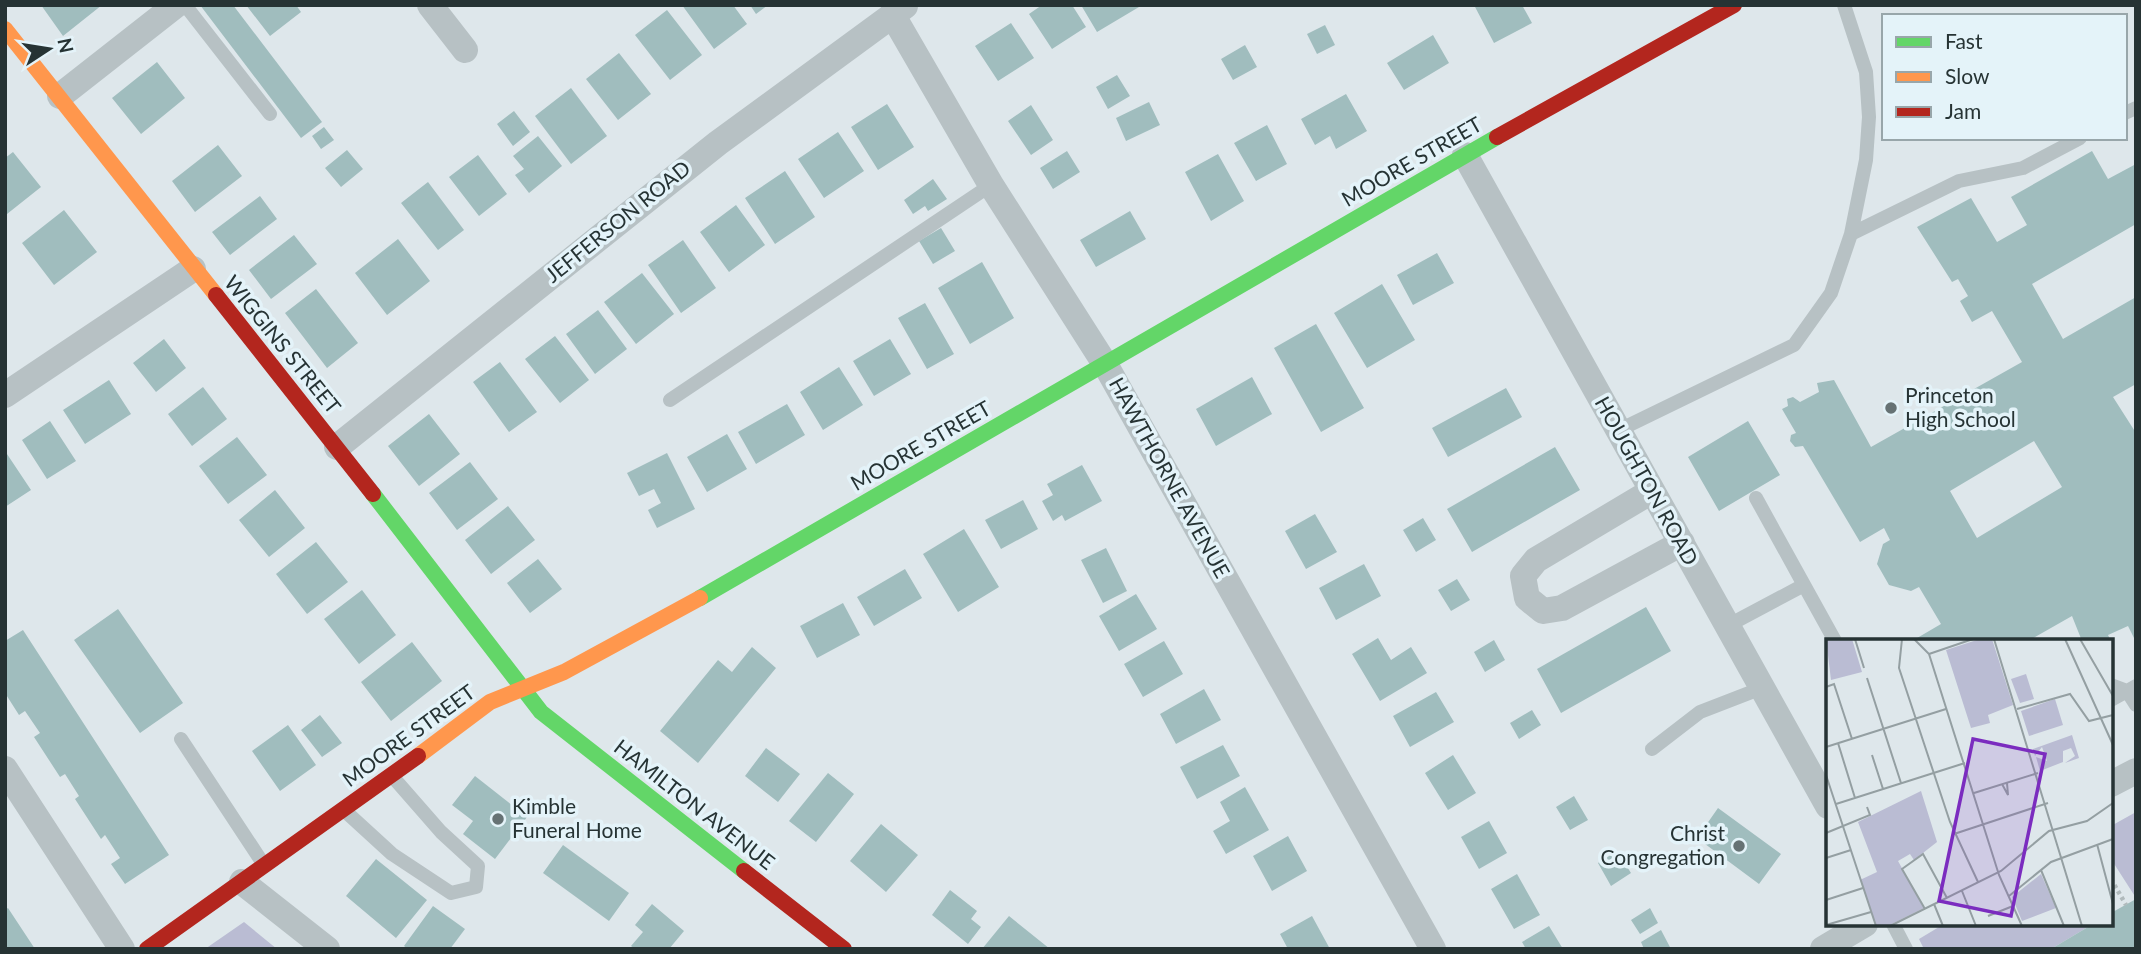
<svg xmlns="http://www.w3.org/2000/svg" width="2141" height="954" viewBox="0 0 2141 954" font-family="Lato,sans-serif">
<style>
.green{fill:#babcd3}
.building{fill:#a0bdbe;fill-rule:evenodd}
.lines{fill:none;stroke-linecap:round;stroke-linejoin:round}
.path{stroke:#b0babc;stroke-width:4.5;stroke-dasharray:3.5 3.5;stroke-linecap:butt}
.lane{stroke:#b7c1c4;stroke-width:14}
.street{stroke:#b7c1c4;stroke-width:26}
.fast{stroke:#63d668;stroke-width:16}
.slow{stroke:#ff974d;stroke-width:16}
.jam{stroke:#b3261e;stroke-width:16}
.poi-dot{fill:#667274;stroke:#e4f3f9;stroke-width:2.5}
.labels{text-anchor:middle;stroke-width:7;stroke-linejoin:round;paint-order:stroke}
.street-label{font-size:21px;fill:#263334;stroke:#e4f3f9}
.poi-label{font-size:21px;fill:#263334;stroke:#e4f3f9;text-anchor:start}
.inset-road{fill:none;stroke:#949fa2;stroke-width:2}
.view{fill:#7b2cbf;fill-opacity:0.15;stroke:#7b2cbf;stroke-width:3.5}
.inset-edge{fill:none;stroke:#263334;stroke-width:3.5}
</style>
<rect width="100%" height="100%" fill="#dee7eb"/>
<path class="green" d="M 2136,812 L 2136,898 L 2111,859 L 2111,826 Z
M 244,922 L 277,949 L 205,949 Z
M 1944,924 L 2093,924 L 2051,949 L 1924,949 L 1919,939 Z"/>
<path class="building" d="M 41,5 L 102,5 L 63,36 Z
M 200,5 L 233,5 L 322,122 L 301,138 Z
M 246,5 L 296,5 L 301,12 L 270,36 Z
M 682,5 L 733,5 L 747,24 L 714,49 Z
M 750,5 L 768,5 L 756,14 Z
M 1042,5 L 1072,5 L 1086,27 L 1052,49 L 1029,14 Z
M 1081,5 L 1137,5 L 1139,7 L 1097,32 Z
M 1474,5 L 1522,5 L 1532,23 L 1494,43 Z
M 667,10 L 702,55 L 670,80 L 635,35 Z
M 1011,23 L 1034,58 L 998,81 L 975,46 Z
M 1325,25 L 1335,45 L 1317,54 L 1307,34 Z
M 1433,35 L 1449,63 L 1404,90 L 1387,63 Z
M 1245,45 L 1257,67 L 1233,80 L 1221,59 Z
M 619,53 L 651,94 L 618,120 L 586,79 Z
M 157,62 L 185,98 L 141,134 L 112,98 Z
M 1117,75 L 1130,96 L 1108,109 L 1096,87 Z
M 571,88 L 607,136 L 571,164 L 535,116 Z
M 1346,94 L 1367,131 L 1336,149 L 1330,136 L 1315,145 L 1301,119 Z
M 1149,102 L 1160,125 L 1126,141 L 1116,118 Z
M 887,104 L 914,147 L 878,170 L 851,127 Z
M 1031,105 L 1053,140 L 1031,155 L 1008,121 Z
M 514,111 L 530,132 L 513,146 L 497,124 Z
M 1267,125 L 1287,164 L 1256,181 L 1234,143 Z
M 324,127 L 334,140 L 321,149 L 312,136 Z
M 838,132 L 864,171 L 824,198 L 798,159 Z
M 538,136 L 562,166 L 529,193 L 515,175 L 524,169 L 513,156 Z
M 218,145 L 242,176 L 195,212 L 172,181 Z
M 347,150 L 363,169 L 341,187 L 325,168 Z
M 1067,151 L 1080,172 L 1053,189 L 1040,168 Z
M 2092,151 L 2108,179 L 2136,164 L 2136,224 L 2032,284 L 2063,339 L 2136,297 L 2136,384 L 2113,397 L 2136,433 L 2136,642 L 2128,626 L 2108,635 L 2111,641 L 2082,641 L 2072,616 L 2028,641 L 1912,641 L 1941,624 L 1919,587 L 1911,591 L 1889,585 L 1877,564 L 1883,544 L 1890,540 L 1884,528 L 1860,542 L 1803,446 L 1795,447 L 1790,441 L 1791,435 L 1796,433 L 1782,409 L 1788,406 L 1787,399 L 1793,397 L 1800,402 L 1819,392 L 1817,383 L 1834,380 L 1871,447 L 2022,362 L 1992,311 L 1972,322 L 1960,301 L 1968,296 L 1958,279 L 1952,282 L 1917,227 L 1971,198 L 1997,242 L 2027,225 L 2011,197 ZM 2034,441 L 2062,487 L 1977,538 L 1950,491 Z
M 13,152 L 41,187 L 7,214 L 5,158 Z
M 1218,154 L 1244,201 L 1211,221 L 1185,172 Z
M 478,155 L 507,194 L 479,216 L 449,177 Z
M 785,171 L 815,217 L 775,244 L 745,198 Z
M 933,179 L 947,199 L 928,211 L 925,206 L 913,214 L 904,200 Z
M 428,182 L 464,230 L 438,250 L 401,203 Z
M 260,196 L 277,219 L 230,255 L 212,232 Z
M 736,205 L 765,245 L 729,272 L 700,232 Z
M 64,210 L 97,252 L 54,285 L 22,243 Z
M 1130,211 L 1146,239 L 1096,267 L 1080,240 Z
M 941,228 L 955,251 L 933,264 L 919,241 Z
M 294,235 L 317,264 L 271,299 L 249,270 Z
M 398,239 L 430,281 L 387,315 L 355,273 Z
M 683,240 L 716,288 L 681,313 L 648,265 Z
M 1437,253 L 1454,283 L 1413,305 L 1397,275 Z
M 982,262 L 1014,318 L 970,344 L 938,288 Z
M 642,273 L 674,314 L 636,344 L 604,302 Z
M 1382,284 L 1415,340 L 1367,368 L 1334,313 Z
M 316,289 L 358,343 L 327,368 L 285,313 Z
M 925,303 L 954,354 L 927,369 L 898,318 Z
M 598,310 L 627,349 L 595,374 L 566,334 Z
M 1316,324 L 1364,408 L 1321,432 L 1274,348 Z
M 555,336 L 589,380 L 560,403 L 525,359 Z
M 164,339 L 186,368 L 156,392 L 133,363 Z
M 890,339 L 911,374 L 874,396 L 853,361 Z
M 500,362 L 537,412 L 509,432 L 473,382 Z
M 839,367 L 863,405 L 823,430 L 800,392 Z
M 1252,377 L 1272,414 L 1216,446 L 1196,409 Z
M 109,380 L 131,414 L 85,444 L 63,410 Z
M 203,387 L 227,419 L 192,446 L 168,414 Z
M 1506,388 L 1522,417 L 1448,457 L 1432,428 Z
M 787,404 L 805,435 L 756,464 L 738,432 Z
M 429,414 L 460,454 L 419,486 L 388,446 Z
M 50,421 L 76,461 L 47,479 L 22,440 Z
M 1748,421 L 1780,475 L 1719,511 L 1688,457 Z
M 727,434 L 747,469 L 707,492 L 687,457 Z
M 237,437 L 267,475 L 228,504 L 199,466 Z
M 1555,447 L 1580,490 L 1472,552 L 1447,509 Z
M 5,451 L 31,490 L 5,507 Z
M 667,453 L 695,509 L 657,528 L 648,510 L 661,503 L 654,489 L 639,496 L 627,473 Z
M 470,462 L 498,499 L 457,530 L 429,493 Z
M 1082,465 L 1102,501 L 1065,521 L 1062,515 L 1053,521 L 1042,501 L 1053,495 L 1047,484 Z
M 275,490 L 305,528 L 269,557 L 239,520 Z
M 1023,500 L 1038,529 L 1001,549 L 985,520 Z
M 508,506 L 535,540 L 491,574 L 465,540 Z
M 1315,514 L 1337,552 L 1306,569 L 1285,531 Z
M 1423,518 L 1436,540 L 1416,552 L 1403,530 Z
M 964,529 L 999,587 L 958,612 L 923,554 Z
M 316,542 L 348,582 L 307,614 L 276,574 Z
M 1106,548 L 1127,591 L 1103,603 L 1081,560 Z
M 538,559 L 562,589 L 530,613 L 507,583 Z
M 1364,564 L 1381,596 L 1336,620 L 1319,588 Z
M 905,569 L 922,598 L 874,626 L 857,597 Z
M 1457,579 L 1470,600 L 1451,611 L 1438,590 Z
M 362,590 L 396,635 L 359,664 L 324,619 Z
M 1136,594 L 1157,629 L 1119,651 L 1099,616 Z
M 843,603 L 860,635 L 817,658 L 800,626 Z
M 1646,607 L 1671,651 L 1561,713 L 1537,669 Z
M 118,609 L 183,703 L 140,733 L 74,640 Z
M 23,630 L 169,855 L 125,884 L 111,864 L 120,858 L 105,835 L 101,839 L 75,799 L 79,796 L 65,774 L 60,777 L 34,737 L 40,733 L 25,711 L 19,715 L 5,693 L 5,641 Z
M 1378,638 L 1391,660 L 1411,647 L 1427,673 L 1380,701 L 1352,654 Z
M 1494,640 L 1505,660 L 1485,672 L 1474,652 Z
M 1164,641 L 1183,674 L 1143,697 L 1124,664 Z
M 412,642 L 442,681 L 391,721 L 361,682 Z
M 752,647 L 776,668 L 698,763 L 660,731 L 718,660 L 732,672 Z
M 1204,689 L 1221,720 L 1176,744 L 1160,714 Z
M 1436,692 L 1454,722 L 1410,747 L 1393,716 Z
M 1532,710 L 1541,725 L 1519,739 L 1510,723 Z
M 320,715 L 342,743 L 322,757 L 301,730 Z
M 288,725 L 316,765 L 280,791 L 252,751 Z
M 1223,745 L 1240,776 L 1197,799 L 1180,767 Z
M 766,748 L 800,774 L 778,802 L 745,776 Z
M 1453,755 L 1476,793 L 1448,810 L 1425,773 Z
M 828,773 L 854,794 L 816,842 L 789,821 Z
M 475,776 L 527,817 L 495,859 L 463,834 L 473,821 L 452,805 Z
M 1245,787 L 1269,830 L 1226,854 L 1213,831 L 1230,821 L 1220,802 Z
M 1574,796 L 1588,820 L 1570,830 L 1556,807 Z
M 1718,808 L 1781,854 L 1759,884 L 1697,838 Z
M 1489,821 L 1507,853 L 1479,869 L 1461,837 Z
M 881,824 L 918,855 L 886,892 L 850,861 Z
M 1288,836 L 1307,871 L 1272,891 L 1253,856 Z
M 563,845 L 629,893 L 609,921 L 543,873 Z
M 1617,851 L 1631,873 L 1611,886 L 1598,863 Z
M 376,859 L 427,900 L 396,938 L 346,896 Z
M 1517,874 L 1540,915 L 1514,929 L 1491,889 Z
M 950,890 L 977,911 L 971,919 L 981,927 L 968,944 L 932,915 Z
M 2136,899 L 2136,949 L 2051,949 L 2093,924 L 2111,924 L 2111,913 Z
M 652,904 L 684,931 L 669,949 L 635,949 L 631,946 L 643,932 L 635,925 Z
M 433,906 L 465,929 L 450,949 L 408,949 L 404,946 Z
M 8,908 L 35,949 L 5,949 L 5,910 Z
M 1650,908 L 1658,923 L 1640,934 L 1631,920 Z
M 1009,916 L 1050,949 L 982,949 Z
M 1312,916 L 1330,949 L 1288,949 L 1280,934 Z
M 1549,926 L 1563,949 L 1526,949 L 1522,942 Z
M 1661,930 L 1671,949 L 1644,949 L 1641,942 Z"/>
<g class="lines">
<path class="path" d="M 2111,879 L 2126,905
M 1922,925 L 1924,924"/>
<path class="lane" d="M 185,5 L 270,114
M 2125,113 L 2136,108
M 1851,234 L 1959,181 L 2023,168 L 2080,138
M 670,400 L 991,185
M 1617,431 L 1794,345 L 1831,293 L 1851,234 L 1866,160 L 1869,117 L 1866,72 L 1844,5
M 1756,498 L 1804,585
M 1727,626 L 1804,585 L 1835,641
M 2111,685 L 2127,691 L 2136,705
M 2111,700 L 2136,686
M 181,739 L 264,865
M 1652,749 L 1700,712 L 1762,688
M 345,811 L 392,854 L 451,893 L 476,887 L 478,866 L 441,832 L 392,776
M 1893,924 L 1906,949"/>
<path class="street" d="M 430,5 L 465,50
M 892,14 L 991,185 L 1105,364 L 1433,949
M 60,96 L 176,5
M 1465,155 L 1828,806
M 5,395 L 193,269
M 337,447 L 718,143 L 905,6
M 1652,491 L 1536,560 L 1523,576 L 1527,598 L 1543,611 L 1562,608 L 1682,543
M 5,769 L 122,949
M 2111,784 L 2136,771
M 242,882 L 327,949
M 1823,949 L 1865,924"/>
<path class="fast" d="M 373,494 L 541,712 L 744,871
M 700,598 L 1497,137"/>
<path class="slow" d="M 5,29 L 216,295
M 418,756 L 490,702 L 564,672 L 700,598"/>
<path class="jam" d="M 1497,137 L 1734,5
M 216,295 L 373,494
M 744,871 L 844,949
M 147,949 L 418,756"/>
</g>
<g class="poi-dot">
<circle cx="1891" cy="408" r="7"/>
<circle cx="498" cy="819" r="7"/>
<circle cx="1739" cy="846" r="7"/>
</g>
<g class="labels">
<g class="street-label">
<text transform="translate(1412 162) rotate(-30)" y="7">MOORE STREET</text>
<text transform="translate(618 222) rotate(-39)" y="7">JEFFERSON ROAD</text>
<text transform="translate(282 345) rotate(51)" y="7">WIGGINS STREET</text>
<text transform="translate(921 446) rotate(-30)" y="7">MOORE STREET</text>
<text transform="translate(1169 478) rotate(61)" y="7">HAWTHORNE AVENUE</text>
<text transform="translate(1646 481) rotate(61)" y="7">HOUGHTON ROAD</text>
<text transform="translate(409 736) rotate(-36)" y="7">MOORE STREET</text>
<text transform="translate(694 805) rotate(38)" y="7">HAMILTON AVENUE</text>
</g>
<g class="poi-label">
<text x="1905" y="403">Princeton<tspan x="1905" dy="24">High School</tspan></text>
<text x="512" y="814">Kimble<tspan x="512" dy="24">Funeral Home</tspan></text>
<text x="1725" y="841" text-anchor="end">Christ<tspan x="1725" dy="24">Congregation</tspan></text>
</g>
</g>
<g transform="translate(1826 639)">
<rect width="287" height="287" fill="#dee7eb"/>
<path d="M 0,0 L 26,0 L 36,33 L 5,41 ZM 154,0 L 166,0 L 187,66 L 162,76 L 164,84 L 145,89 L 120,11 ZM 200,35 L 208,60 L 194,64 L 185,40 ZM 229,60 L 237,86 L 203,97 L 195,72 ZM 246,96 L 253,119 L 239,124 L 249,117 L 245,109 L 237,112 L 237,123 L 214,132 L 210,118 L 221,122 L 216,108 L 209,117 L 207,110 ZM 95,152 L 111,203 L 88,221 L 84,215 L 72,222 L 98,269 L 62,287 L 50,287 L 34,241 L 51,233 L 32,183 ZM 215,235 L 230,269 L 196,282 L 186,258 Z" fill="#babcd3"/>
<path class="inset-road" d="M 29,0 L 38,29M 76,0 L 73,29 L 124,183 L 152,243M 88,0 L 103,15 L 173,236 L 196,287M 168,0 L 256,287M 239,0 L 287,106M 254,0 L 287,57M 103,15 L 147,0M 41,39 L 75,144M 0,48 L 8,45 L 26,100M 191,70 L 244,55 L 263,82 L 287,76M 12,104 L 29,159M 0,108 L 120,70M 46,116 L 57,150M 0,136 L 50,287M 176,145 L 182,156 L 181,144M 148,154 L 212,134M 10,165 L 139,124M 0,194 L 44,176 L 41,168M 128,195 L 222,164M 271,205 L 287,265M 0,219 L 25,211M 215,231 L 238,287M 136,252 L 150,287M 183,257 L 225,223 L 287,200M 0,261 L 37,249M 108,265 L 117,287M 99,270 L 76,230 L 97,215 L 121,259M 162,277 L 187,267M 0,286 L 45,273M 64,287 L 175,232 L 223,192 L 261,182 L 287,164"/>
<path class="view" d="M 147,100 L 219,115 L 185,277 L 113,262 Z"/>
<rect width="287" height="287" class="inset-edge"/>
</g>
<rect width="2141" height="954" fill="none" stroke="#263334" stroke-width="14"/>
<rect x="1882" y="14" width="245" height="126" fill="#e4f3f9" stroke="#98a6aa" stroke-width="2"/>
<rect x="1896" y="37" width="35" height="10" fill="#63d668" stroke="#98a6aa" stroke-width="2"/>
<text x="1945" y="49" font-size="21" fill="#263334">Fast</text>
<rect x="1896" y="72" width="35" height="10" fill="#ff974d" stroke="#98a6aa" stroke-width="2"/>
<text x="1945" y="84" font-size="21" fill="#263334">Slow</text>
<rect x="1896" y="107" width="35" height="10" fill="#b3261e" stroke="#98a6aa" stroke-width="2"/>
<text x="1945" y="119" font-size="21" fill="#263334">Jam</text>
<g transform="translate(49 49) rotate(78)" stroke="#e4f3f9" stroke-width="5" paint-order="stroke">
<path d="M0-5L12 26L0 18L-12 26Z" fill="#263334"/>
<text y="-10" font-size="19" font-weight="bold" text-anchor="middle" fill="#263334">N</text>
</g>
</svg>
